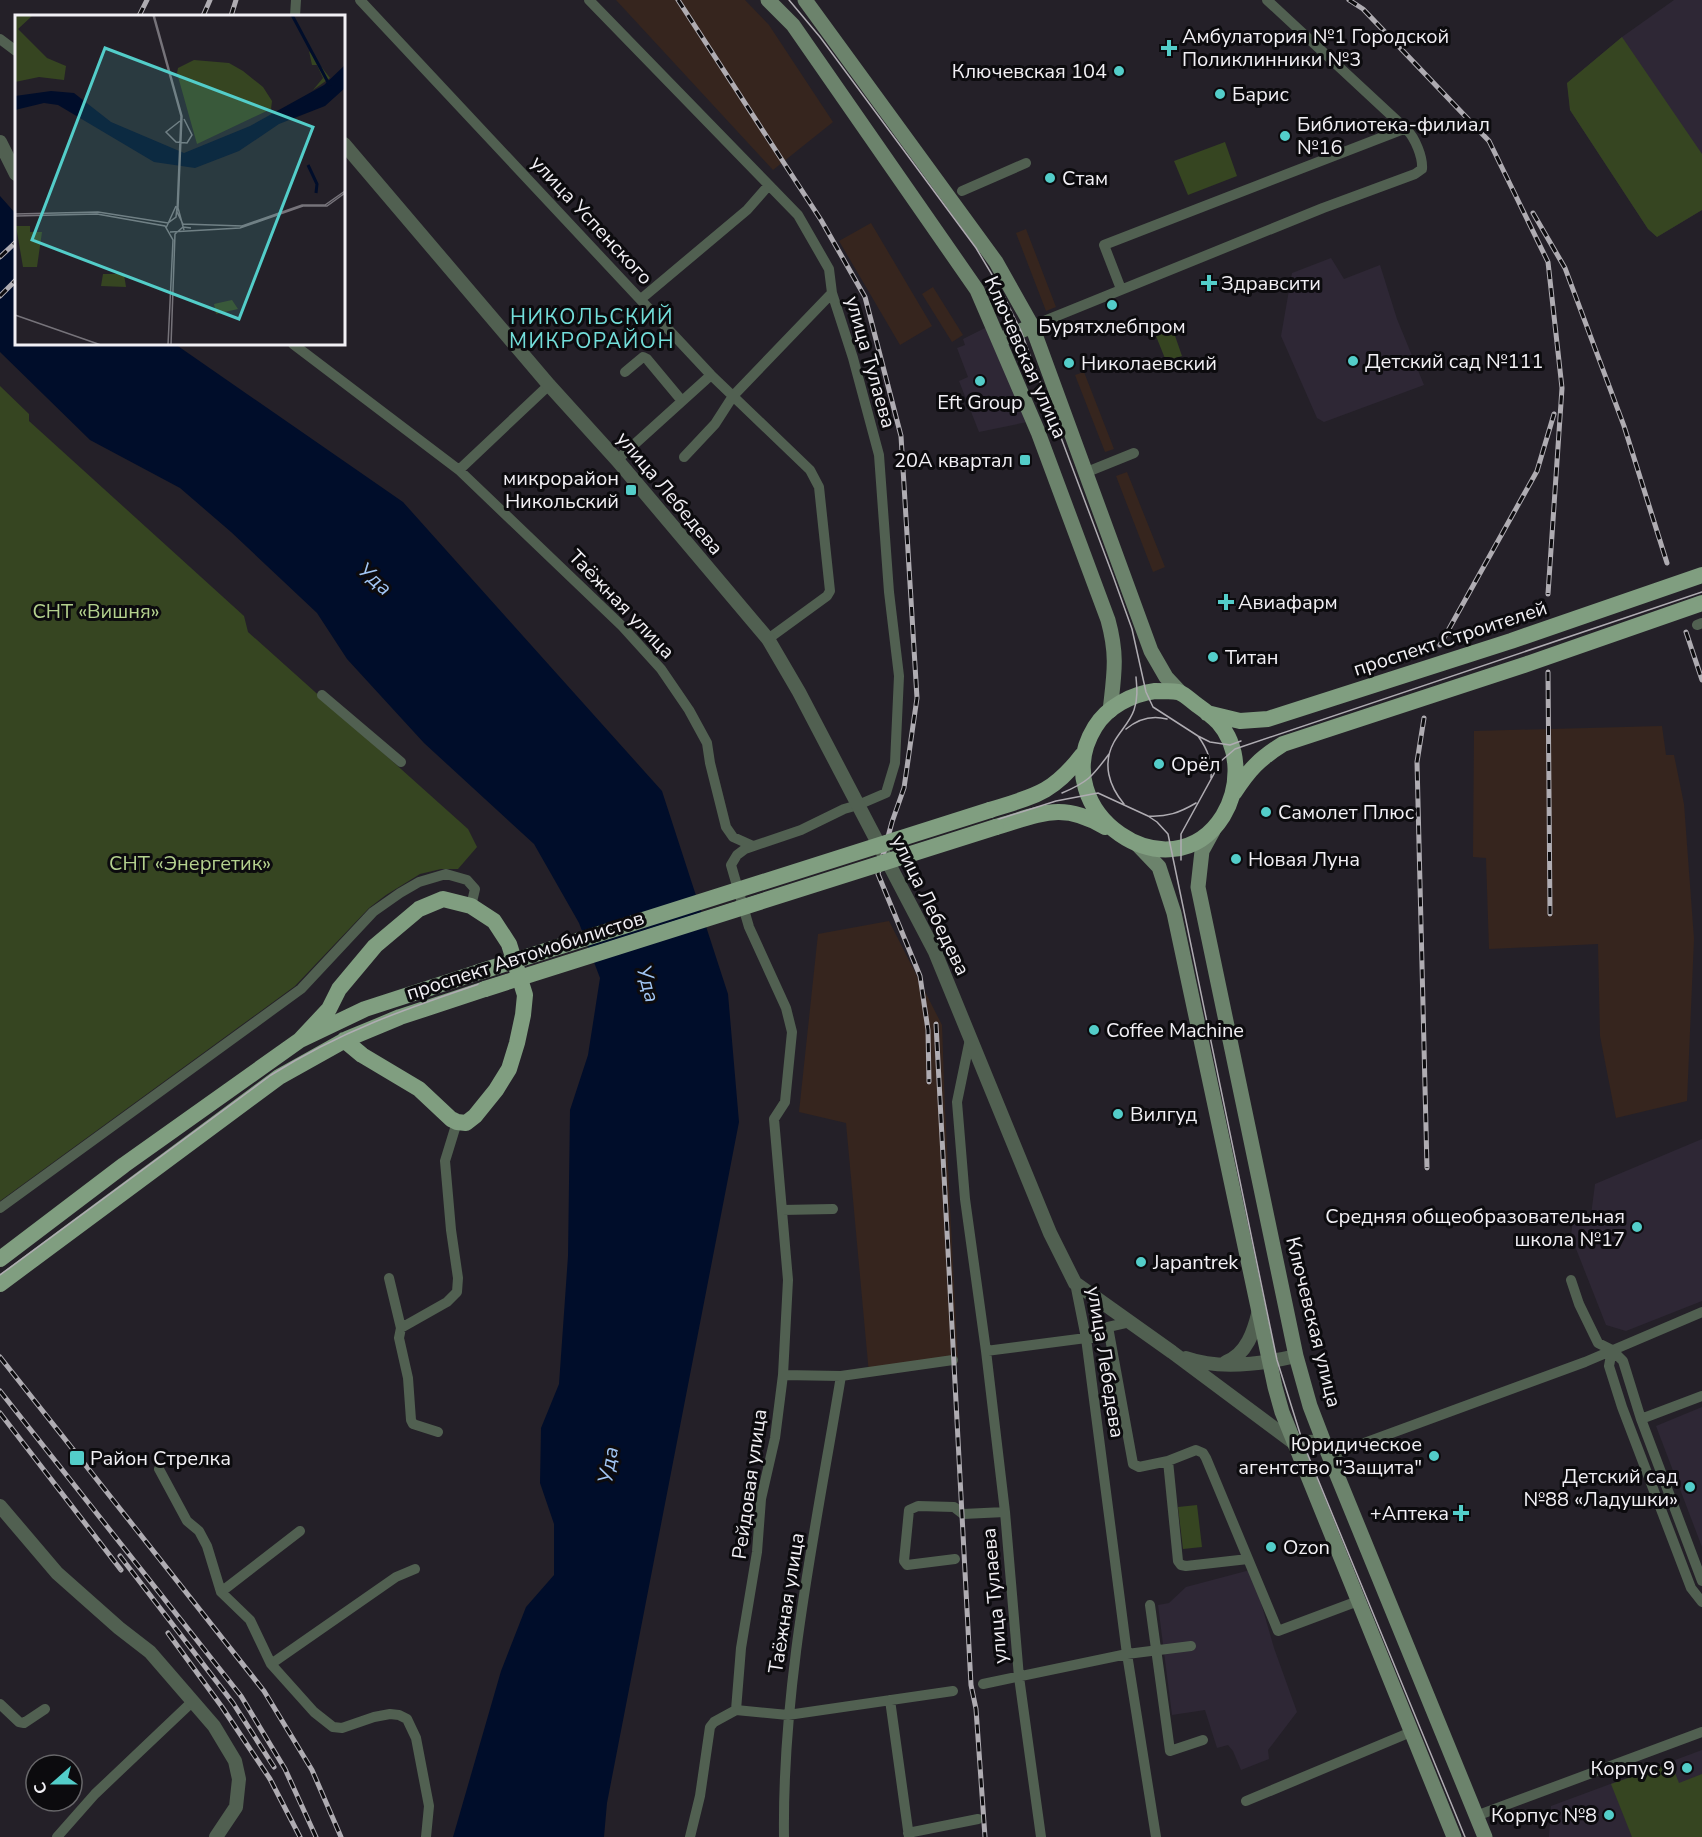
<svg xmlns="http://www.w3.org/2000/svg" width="1702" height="1837" viewBox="0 0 1702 1837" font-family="'Nunito Sans',sans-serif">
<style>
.built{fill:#2e2735}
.industrial{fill:#36251e}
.green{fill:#364521}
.water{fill:#000d2a}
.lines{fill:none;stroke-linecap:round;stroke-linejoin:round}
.minor{stroke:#516051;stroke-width:10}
.tertiary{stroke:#516051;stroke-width:14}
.secondary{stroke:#6c836c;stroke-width:15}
.primary{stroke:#809e80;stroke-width:16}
.tram{stroke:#afacb2;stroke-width:1.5}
.rail-casing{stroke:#afacb2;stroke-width:5}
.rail{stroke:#0c0b0e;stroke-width:3;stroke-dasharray:9;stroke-linecap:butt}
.primary-bridge{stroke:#809e80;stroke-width:16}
.poi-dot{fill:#53cdc9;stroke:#0c0b0e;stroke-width:2}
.labels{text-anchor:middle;stroke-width:6;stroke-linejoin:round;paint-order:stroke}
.poi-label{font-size:20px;fill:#f2f0f5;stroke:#0c0b0e;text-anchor:start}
.street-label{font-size:20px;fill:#f2f0f5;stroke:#0c0b0e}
.park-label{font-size:20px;fill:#b4d18e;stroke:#0c0b0e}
.neighbourhood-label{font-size:21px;letter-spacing:1.5px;fill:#73dfdb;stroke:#0c0b0e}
.water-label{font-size:21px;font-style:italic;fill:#a2c6f4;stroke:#0c0b0e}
.inset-river{fill:none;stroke:#000d2a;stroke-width:3}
.inset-road{fill:none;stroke:#76737a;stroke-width:1.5}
.view{fill:#53cdc9;fill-opacity:0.15;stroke:#53cdc9;stroke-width:3}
.inset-edge{fill:none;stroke:#f2f0f5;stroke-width:3}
</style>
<rect width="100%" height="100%" fill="#242028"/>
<path class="built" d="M 1674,0 L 1702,0 L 1702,210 L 1657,237 L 1648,229 L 1570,110 L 1567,83 L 1622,37 Z
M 1331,258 L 1344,279 L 1380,265 L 1397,319 L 1424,385 L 1324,422 L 1317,418 L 1281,336 L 1292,273 Z
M 989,326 L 1027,422 L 979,432 L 959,381 L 968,377 L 957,348 L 965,345 L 963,339 Z
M 1702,1139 L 1702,1301 L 1626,1331 L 1606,1325 L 1571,1236 L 1573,1219 L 1591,1215 L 1595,1184 Z
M 1702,1407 L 1702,1547 L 1656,1426 Z
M 1250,1570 L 1255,1582 L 1274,1648 L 1297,1712 L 1268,1750 L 1269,1759 L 1241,1770 L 1233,1751 L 1228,1745 L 1217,1748 L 1205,1710 L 1172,1715 L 1158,1605 L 1169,1603 L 1186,1587 Z
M 1702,1750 L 1702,1837 L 1549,1837 L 1551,1806 Z"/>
<path class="industrial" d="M 616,0 L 745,0 L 769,25 L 833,122 L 773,170 Z
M 871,223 L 932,326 L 900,345 L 839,241 Z
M 1026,229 L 1056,307 L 1046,311 L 1016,233 Z
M 933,287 L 963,335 L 952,342 L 922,294 Z
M 1084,372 L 1114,449 L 1105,452 L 1075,375 Z
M 1127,472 L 1165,567 L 1153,572 L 1116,476 Z
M 1662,726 L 1666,755 L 1674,755 L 1684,804 L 1694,939 L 1687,1101 L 1616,1118 L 1600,1036 L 1598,944 L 1489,949 L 1486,858 L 1473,857 L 1474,731 Z
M 889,921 L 942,1025 L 945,1109 L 958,1363 L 869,1374 L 846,1123 L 799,1112 L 818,934 Z"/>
<path class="green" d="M 1622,37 L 1702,154 L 1702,210 L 1657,237 L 1648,229 L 1570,110 L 1567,83 Z
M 1225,142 L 1237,176 L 1188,195 L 1174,161 Z
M 1173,330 L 1182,356 L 1166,361 L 1156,336 Z
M 0,386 L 29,414 L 29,421 L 244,616 L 248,632 L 468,829 L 477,847 L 458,869 L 441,869 L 420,874 L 386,895 L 369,908 L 295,986 L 0,1201 Z
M 1197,1505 L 1202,1547 L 1183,1549 L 1178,1507 Z
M 1671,1763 L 1679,1783 L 1702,1774 L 1702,1837 L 1632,1837 L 1611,1784 Z"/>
<path class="water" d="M 0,196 L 16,214 L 16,344 L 175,344 L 403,502 L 662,791 L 728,994 L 739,1122 L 607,1803 L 604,1837 L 453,1837 L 501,1671 L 526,1607 L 554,1575 L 554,1524 L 540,1483 L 541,1428 L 559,1384 L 568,1256 L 570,1110 L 588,1055 L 600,978 L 579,923 L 534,844 L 424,743 L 347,659 L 317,613 L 231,532 L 180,488 L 90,440 L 0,352 Z"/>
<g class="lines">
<path class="minor" d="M 360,0 L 711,375 L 810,470 L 819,487 L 830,591 L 827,596 L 768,639
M 589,0 L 798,215 L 829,269 L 832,293 L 853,358 L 879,455 L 889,592 L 899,676 L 895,763 L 886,793 L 858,805 L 844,809 L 801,830 L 745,849 L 737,855 L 731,865 L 749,927 L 786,1008 L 792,1032 L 785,1102 L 774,1119 L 788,1280 L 783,1375 L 775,1438 L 761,1499 L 757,1552 L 741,1648 L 736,1710
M 1267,0 L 1407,130
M 295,16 L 296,0
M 0,39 L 16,51
M 962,191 L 1026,163
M 641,299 L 747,210 L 768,186
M 1032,326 L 1323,208 L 1415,174 L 1422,169 C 1423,157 1415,138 1407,130 L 1401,130 L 1104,245 L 1121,289
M 293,344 L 459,470
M 625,372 L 643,357 L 647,359 L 682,401
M 549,385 L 459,470 L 622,626 L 661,669 L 689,710 L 707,743 L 710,763 L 726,827 L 733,837 L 753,846
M 684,457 L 715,424 L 733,396 L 832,293
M 617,460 L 711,375
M 1087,472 L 1134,453
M 1697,625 L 1702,623
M 322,695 L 401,762
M 970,1039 L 957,1102 L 965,1199 L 986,1351 L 1005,1512 L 1019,1677 L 1041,1837
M 0,1208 L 301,989 L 373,912 L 400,893 L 419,882 L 446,874 L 467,880 L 475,889 L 471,906
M 782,1210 L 833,1209
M 389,1278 L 401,1328
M 1571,1280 L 1579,1304 L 1598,1343 L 1612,1350 L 1623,1361 L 1641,1419 L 1702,1581
M 1075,1283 L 1086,1338 L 1127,1654 L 1156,1837
M 1108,1327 L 1133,1464 L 1139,1467 L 1168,1461
M 1086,1341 L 1108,1327 L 1130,1322
M 1612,1350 L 1609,1366 L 1622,1407 L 1691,1588 L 1702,1602
M 986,1351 L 1086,1338
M 783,1375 L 841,1376 L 953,1360
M 1641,1419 L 1702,1396
M 438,1432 L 413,1424 L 411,1420 L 408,1378 L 399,1338 L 401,1328 L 447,1302 L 457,1292 L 458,1278 L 451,1230 L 445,1161 L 457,1122
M 1329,1456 L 1585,1362 L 1702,1312
M 159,1469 L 187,1521 L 199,1531 L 207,1546 L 221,1592 L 250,1620 L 271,1664 L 314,1712 L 333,1727 L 342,1728 L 374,1717 L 390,1714 L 399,1715 L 407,1719 L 416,1738 L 429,1806 L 426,1837
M 955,1559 L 907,1565 L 904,1561 L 909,1510 L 918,1506 L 954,1507 L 963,1514 L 1005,1512
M 1248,1559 L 1186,1566 L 1181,1565 L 1178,1561 L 1168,1461 L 1196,1450 L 1203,1453 L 1206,1458 L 1278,1631 L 1358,1601
M 221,1592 L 300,1531
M 1150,1605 L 1170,1751 L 1203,1740
M 271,1664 L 396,1577 L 415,1569
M 983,1684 L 1127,1654 L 1191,1646
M 890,1700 L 909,1837
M 0,1704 L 19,1722 L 24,1723 L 45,1709
M 736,1710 L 788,1715 L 953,1691
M 1246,1801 L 1411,1732
M 1476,1816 L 1702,1732
M 908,1833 L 978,1819
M 57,1837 L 95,1794 L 193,1701
M 690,1837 L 700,1796 L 710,1727 L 714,1722 L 736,1710
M 784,1837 C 782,1682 816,1528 841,1376"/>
<path class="tertiary" d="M 0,142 L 16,174
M 344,144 L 549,385 L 617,460 L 768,639 L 799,692 L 935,952 L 1050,1233 L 1075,1283 L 1172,1352 L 1294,1443 L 1324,1441
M 1186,1358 C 1220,1370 1262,1364 1296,1356
M 1226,1362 C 1247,1354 1254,1331 1259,1310
M 0,1506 L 57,1573 L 119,1628 L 150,1652 L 214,1726 L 235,1761 L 239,1779 L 236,1807 L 216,1837"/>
<path class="secondary" d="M 768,0 L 793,25 L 977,290 L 1038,432 L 1108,620 C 1118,656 1114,675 1110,711
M 805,0 L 996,262 L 1032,326 L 1151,651 L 1166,677 L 1180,692
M 1000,340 L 1032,326
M 1213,831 L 1202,851 L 1198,887 L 1296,1356 L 1310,1406 L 1328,1453 L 1485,1837
M 1138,845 L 1159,867 L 1174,913 L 1275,1387 L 1282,1412 L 1454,1837"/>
<path class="primary" d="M 1155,691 C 1163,691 1171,691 1178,692 C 1185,694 1191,701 1197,705 C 1204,710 1212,716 1218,722 C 1241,748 1240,788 1223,816 C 1171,899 1043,811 1095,727 C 1107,707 1132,694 1155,691 Z
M 1207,713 L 1240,721 L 1268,719 L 1511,641 L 1702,575
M 1234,793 C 1249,770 1259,759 1283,744 L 1530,663 L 1702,603
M 990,810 C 1035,796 1053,793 1082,755
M 996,827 C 1041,814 1062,801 1105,827
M 300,1040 L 329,1009 L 339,989 L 375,946 L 419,909 L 443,899 L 471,906 L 494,921 L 509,944 L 525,995 L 523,1015 L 517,1043 L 509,1069 L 496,1090 L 475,1116 L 466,1123 L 457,1122 L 451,1119 L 419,1089 L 362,1055 L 344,1040
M 0,1259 L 124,1165 L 300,1040 L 365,1009 L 479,972
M 0,1284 L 279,1077 L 347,1039 L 400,1017 L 485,989"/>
<path class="tram" d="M 789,0 L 820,37 L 976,248 L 1000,288 L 1021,331 L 1113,576 L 1132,629 L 1146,692 L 1153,707 L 1198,736 L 1210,742 L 1230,745 L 1241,741
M 1126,729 C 1138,719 1152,715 1167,719
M 1198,736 C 1208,750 1212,761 1211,778
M 1062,793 C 1088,782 1092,777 1109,754
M 1124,804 C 1109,786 1102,764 1114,742 C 1120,731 1130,722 1134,710 C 1138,699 1137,688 1136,677
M 1148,816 C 1167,817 1179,813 1196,803
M 1181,860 L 1181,834 L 1221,761 L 1235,749 L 1702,592
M 0,1275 L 271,1075 C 341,1031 405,1009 482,983 L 1056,801 L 1098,793 L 1148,816 L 1157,822 L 1168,834 L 1277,1360 L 1303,1443 L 1465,1837"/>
<defs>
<path id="rail" d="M 678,0 L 821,220 L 865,297 L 901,436 L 917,698 L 904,788 L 892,822 L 878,874 L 920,976 L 928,1030 L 929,1082
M 1349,0 L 1363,9 L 1489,141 L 1548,262 L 1562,388 L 1548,594
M 139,16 L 147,0
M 203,16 L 210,0
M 231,16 L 236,0
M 1533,213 L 1565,268 L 1624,426 L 1667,563
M 0,257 L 16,242
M 0,296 L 16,280
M 1686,632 L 1702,680
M 1440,645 L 1537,471 L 1554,414
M 1548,672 L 1550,914
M 1424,718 L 1417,762 L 1427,1168
M 936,1024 L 971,1685 L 976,1709 L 985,1837
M 0,1357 L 264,1691 L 312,1770 L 341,1837
M 0,1391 L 241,1696 L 285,1769 L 316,1837
M 0,1413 L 121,1570
M 120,1556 L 233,1703 L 274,1767
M 168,1633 L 222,1707 L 270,1779 L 300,1837"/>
</defs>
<use href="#rail" class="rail-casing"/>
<use href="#rail" class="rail"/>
<path class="primary-bridge" d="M 479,972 L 990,810
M 485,989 L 996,827"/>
</g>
<g class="poi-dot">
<path d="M1166 39h6v6h6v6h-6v6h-6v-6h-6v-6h6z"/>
<circle cx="1119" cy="71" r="6"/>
<circle cx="1220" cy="94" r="6"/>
<circle cx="1285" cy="136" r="6"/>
<circle cx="1050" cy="178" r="6"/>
<path d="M1206 274h6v6h6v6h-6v6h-6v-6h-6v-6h6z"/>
<circle cx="1112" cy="305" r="6"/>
<circle cx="1353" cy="361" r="6"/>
<circle cx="1069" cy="363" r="6"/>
<circle cx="980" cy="381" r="6"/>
<rect x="1019" y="454" width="12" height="12" rx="3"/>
<rect x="625" y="484" width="12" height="12" rx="3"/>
<path d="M1223 593h6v6h6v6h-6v6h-6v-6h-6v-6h6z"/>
<circle cx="1213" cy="657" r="6"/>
<circle cx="1159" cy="764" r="6"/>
<circle cx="1266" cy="812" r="6"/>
<circle cx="1236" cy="859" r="6"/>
<circle cx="1094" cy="1030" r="6"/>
<circle cx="1118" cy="1114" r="6"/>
<circle cx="1637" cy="1227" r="6"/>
<circle cx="1141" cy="1262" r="6"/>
<circle cx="1434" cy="1456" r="6"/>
<rect x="69" y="1450" width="16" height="16" rx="3"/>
<circle cx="1690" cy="1487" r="6"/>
<path d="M1458 1504h6v6h6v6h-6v6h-6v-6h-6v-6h6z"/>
<circle cx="1271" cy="1547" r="6"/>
<circle cx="1687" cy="1768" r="6"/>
<circle cx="1609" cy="1815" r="6"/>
</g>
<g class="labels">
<g class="poi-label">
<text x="1182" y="43">Амбулатория №1 Городской<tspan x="1182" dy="23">Поликлинники №3</tspan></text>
<text x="1107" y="78" text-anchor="end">Ключевская 104</text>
<text x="1232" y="101">Барис</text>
<text x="1297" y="131">Библиотека-филиал<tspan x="1297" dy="23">№16</tspan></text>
<text x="1062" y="185">Стам</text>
<text x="1221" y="290">Здравсити</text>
<text x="1112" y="333" text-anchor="middle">Бурятхлебпром</text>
<text x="1365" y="368">Детский сад №111</text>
<text x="1081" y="370">Николаевский</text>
<text x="980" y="409" text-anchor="middle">Eft Group</text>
<text x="1013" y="467" text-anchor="end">20А квартал</text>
<text x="619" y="485" text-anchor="end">микрорайон<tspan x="619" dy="23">Никольский</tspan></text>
<text x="1238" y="609">Авиафарм</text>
<text x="1225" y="664">Титан</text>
<text x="1171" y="771">Орёл</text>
<text x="1278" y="819">Самолет Плюс</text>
<text x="1248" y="866">Новая Луна</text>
<text x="1106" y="1037">Coffee Machine</text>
<text x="1130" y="1121">Вилгуд</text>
<text x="1625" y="1223" text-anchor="end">Средняя общеобразовательная<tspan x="1625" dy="23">школа №17</tspan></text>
<text x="1153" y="1269">Japantrek</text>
<text x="1422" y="1451" text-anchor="end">Юридическое<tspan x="1422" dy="23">агентство "Защита"</tspan></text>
<text x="90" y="1465">Район Стрелка</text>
<text x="1678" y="1483" text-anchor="end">Детский сад<tspan x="1678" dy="23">№88 «Ладушки»</tspan></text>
<text x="1449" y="1520" text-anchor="end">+Аптека</text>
<text x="1283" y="1554">Ozon</text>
<text x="1675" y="1775" text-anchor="end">Корпус 9</text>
<text x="1597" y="1822" text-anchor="end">Корпус №8</text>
</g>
<g class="street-label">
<text transform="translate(592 220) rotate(47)" y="7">улица Успенского</text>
<text transform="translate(1026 357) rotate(66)" y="7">Ключевская улица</text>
<text transform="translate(871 362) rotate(74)" y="7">улица Тулаева</text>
<text transform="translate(670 493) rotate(50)" y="7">улица Лебедева</text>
<text transform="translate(622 604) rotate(46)" y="7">Таёжная улица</text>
<text transform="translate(1450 638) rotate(-18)" y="7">проспект Строителей</text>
<text transform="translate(931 905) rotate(64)" y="7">улица Лебедева</text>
<text transform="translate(525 955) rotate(-18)" y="7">проспект Автомобилистов</text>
<text transform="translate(1314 1322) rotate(76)" y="7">Ключевская улица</text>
<text transform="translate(1106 1362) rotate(81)" y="7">улица Лебедева</text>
<text transform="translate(749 1484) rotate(-82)" y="7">Рейдовая улица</text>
<text transform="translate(994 1596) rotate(-95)" y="7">улица Тулаева</text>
<text transform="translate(786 1603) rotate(-81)" y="7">Таёжная улица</text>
</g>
<g class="park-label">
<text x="96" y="618">СНТ «Вишня»</text>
<text x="190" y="870">СНТ «Энергетик»</text>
</g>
<g class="neighbourhood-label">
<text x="592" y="324">НИКОЛЬСКИЙ<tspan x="592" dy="24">МИКРОРАЙОН</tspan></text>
</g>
<g class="water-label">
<text transform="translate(375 579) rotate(42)" y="7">Уда</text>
<text transform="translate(648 984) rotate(75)" y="7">Уда</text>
<text transform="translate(608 1465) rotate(-80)" y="7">Уда</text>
</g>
</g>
<g transform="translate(15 15)">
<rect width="330" height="330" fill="#242028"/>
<path d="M 0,0 L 17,1 L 3,14 L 32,43 L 51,51 L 49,65 L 24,62 L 0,67 ZM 294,36 L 315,63 L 298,75 L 308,63 L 302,50 L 297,50 ZM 179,45 L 214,48 L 228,56 L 248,72 L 257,86 L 256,94 L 182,129 L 162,58 L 163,53 ZM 1,211 L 15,211 L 15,217 L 27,217 L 22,252 L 8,252 ZM 88,259 L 109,259 L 111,272 L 86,271 ZM 217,285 L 223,294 L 201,299 L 199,289 Z" fill="#364521"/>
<path d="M 330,50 L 330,73 L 310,91 L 264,109 L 224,136 L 180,153 L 139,147 L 43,90 L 29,88 L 0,95 L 0,81 L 36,76 L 59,78 L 96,107 L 169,138 L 235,111 L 309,70 Z" fill="#000d2a"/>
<path class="inset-river" d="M 277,0 L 315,71M 293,150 L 302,169 L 301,178"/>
<path class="inset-road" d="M 138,0 L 166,101 L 162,197 L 168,209 L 227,211 L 287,190 L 310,190 L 330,176M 139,0 L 167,101 L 163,193 L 169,215M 165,106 L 151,117 L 161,127 L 172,128 L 177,120 L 169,104M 0,199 L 83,197 L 153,208 L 161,202 L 162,192M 0,201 L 82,199 L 150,211 L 158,225 L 153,330M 151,213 L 161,191M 155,217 L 225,213 L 288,191 L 312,191 L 330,178M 0,300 L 86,330M 156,330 L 160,219 L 168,212 L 176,213"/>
<path class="view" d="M 90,33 L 298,112 L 224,304 L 17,225 Z"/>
<rect width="330" height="330" class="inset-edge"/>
</g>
<g transform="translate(54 1783) rotate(249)"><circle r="28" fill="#0c0b0e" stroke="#68676a" stroke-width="1.5"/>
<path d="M0-4.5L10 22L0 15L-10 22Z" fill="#53cdc9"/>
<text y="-9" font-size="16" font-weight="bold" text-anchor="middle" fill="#f2f0f5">С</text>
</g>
</svg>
